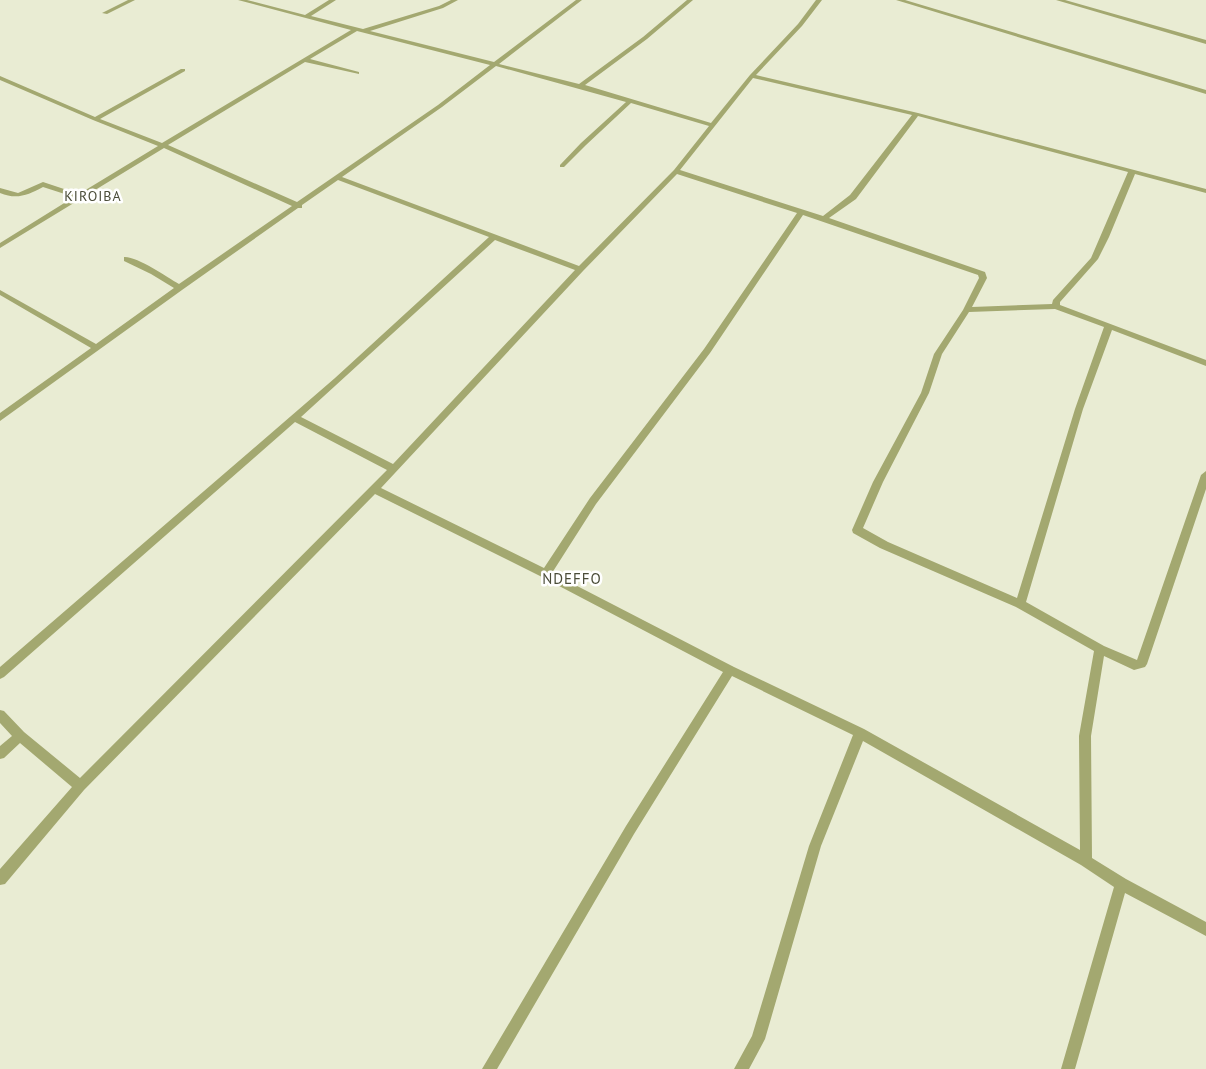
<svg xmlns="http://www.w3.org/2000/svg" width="1206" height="1069" viewBox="0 0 1206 1069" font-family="'PT Sans',sans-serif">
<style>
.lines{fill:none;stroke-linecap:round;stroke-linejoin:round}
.street{fill:#a3a870;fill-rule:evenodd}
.labels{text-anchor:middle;stroke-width:5;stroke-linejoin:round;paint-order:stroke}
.far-quarter-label{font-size:14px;letter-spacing:1px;fill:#4a4c38;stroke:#fff}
.neighbourhood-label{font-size:15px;letter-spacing:1px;fill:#4a4c38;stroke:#fff}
</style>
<rect width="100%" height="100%" fill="#e9ecd3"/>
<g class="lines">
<path class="street" d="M 128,0 L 135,0 L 107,14 L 102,13 Z
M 238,0 L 247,0 L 305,15 L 329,0 L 336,0 L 311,16 L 363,29 L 439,6 L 451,0 L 458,0 L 443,8 L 370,31 L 494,62 L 576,0 L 582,0 L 499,64 L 579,84 L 643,37 L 687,0 L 693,0 L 647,39 L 585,85 L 711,123 L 750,75 L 798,24 L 816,0 L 822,0 L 802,26 L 756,75 L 918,113 L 1206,189 L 1206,193 L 1135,174 L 1109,237 L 1098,259 L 1060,302 L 1060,305 L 1206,360 L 1206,366 L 1112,330 L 1083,409 L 1026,602 L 1104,646 L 1137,660 L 1201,475 L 1206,471 L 1206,489 L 1147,664 L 1145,667 L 1134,670 L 1104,656 L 1091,736 L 1092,858 L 1126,879 L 1206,922 L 1206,936 L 1125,893 L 1075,1069 L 1061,1069 L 1114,887 L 1081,865 L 863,741 L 821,846 L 765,1039 L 749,1069 L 734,1069 L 752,1036 L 809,846 L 853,735 L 732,676 L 634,834 L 497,1069 L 482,1069 L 626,826 L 723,672 L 542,577 L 375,494 L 84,790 L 5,884 L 0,885 L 0,869 L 72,787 L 20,743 L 4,758 L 0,759 L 0,746 L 12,736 L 0,723 L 0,710 L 4,711 L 24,732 L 80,778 L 387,470 L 295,422 L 4,677 L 0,679 L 0,667 L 335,378 L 489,237 L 338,180 L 302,205 L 302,208 L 298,208 L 182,290 L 0,421 L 0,413 L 91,348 L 0,295 L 0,290 L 96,344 L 174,288 L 151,274 L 124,261 L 124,257 C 137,256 167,277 179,284 L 292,206 L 164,148 L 0,248 L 0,243 L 74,197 L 43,187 C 28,195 17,200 0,193 L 0,188 L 18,193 L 43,182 L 79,194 L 158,146 L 93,120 L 0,80 L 0,76 L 95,117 L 181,69 L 185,69 L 185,71 L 100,119 L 162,143 L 351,30 ZM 357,31 L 490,65 L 438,105 L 297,202 L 168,145 L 305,62 L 359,74 L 359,72 L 310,59 ZM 496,66 L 626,102 L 581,143 L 560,165 L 560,167 L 564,167 L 586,145 L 631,103 L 709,126 L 674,170 L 579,266 L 342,177 L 442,107 ZM 753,78 L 912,115 L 850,195 L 823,216 L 680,170 ZM 918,116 L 1128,172 L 1091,258 L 1053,300 L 1052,304 L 972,307 L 987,278 L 985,272 L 829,218 L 856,199 ZM 677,174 L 797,213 L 704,349 L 590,498 L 544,568 L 381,488 L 583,271 ZM 803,215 L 978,275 L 979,278 L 963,310 L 934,354 L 921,393 L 873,482 L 852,530 L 853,533 L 880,548 L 1016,607 L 1094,651 L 1079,736 L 1080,850 L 864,729 L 734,667 L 552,573 L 596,504 L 710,353 ZM 495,240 L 575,270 L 393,464 L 301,417 ZM 1055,309 L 1104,327 L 1075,409 L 1017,598 L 888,542 L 863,528 L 883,482 L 929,393 L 942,354 L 969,312 Z
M 896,0 L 905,0 L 1206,90 L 1206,94 Z
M 1056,0 L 1065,0 L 1206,40 L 1206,44 Z"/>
</g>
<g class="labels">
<g class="far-quarter-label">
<text x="93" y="201">KIROIBA</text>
</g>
<g class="neighbourhood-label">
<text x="572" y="584">NDEFFO</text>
</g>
</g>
</svg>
